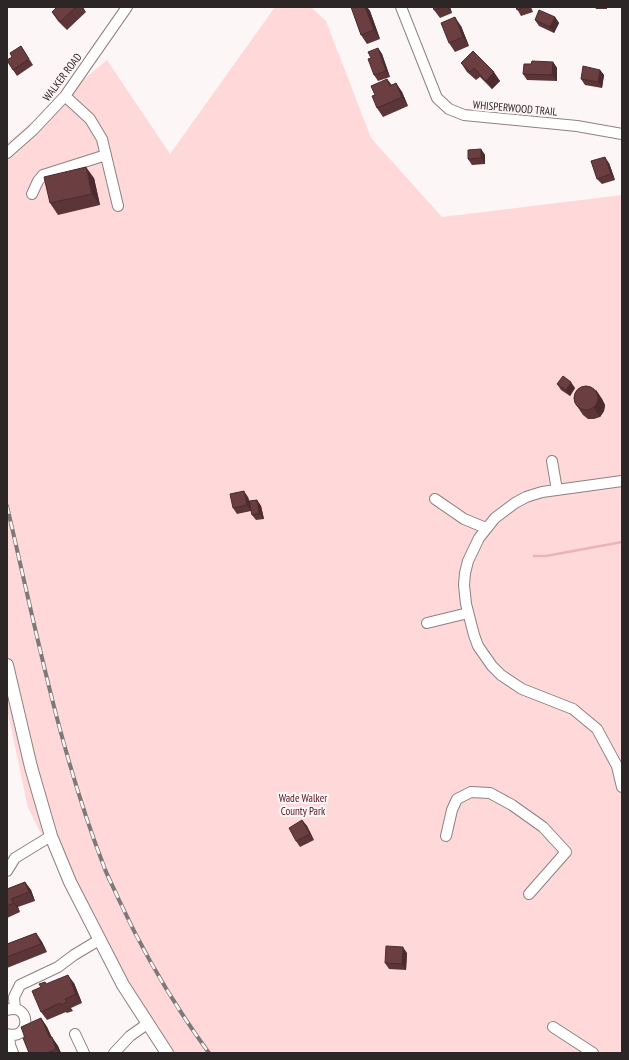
<svg xmlns="http://www.w3.org/2000/svg" width="629" height="1060" viewBox="0 0 629 1060" font-family="'PT Sans Narrow',sans-serif">
<style>
.green{fill:#ffd9da}
.lines{fill:none;stroke-linecap:round;stroke-linejoin:round}
.stream{stroke:#eab4b6;stroke-width:2.5}
.minor-casing{stroke:#8f8080;stroke-width:12}
.major-casing{stroke:#8f8080;stroke-width:14}
.minor{stroke:#fff;stroke-width:10}
.major{stroke:#fff;stroke-width:12}
.rail-casing{stroke:#7f7879;stroke-width:4}
.rail{stroke:#fdf6f7;stroke-width:2.5;stroke-dasharray:8;stroke-linecap:butt}
.wall{fill:#5c3538}
.shaded-wall{fill:#4b2b2e}
.building{fill:#6b3e41;stroke:#4b2b2e}
.labels{text-anchor:middle;stroke-width:4;stroke-linejoin:round;paint-order:stroke}
.street-label{font-size:11px;fill:#2d2627;stroke:#fdf6f7}
.park-label{font-size:11px;fill:#53131d;stroke:#fdf6f7}
</style>
<rect width="100%" height="100%" fill="#fdf6f7"/>
<path class="green" d="M 275,7 L 311,7 L 326,21 L 371,138 L 442,217 L 622,195 L 622,1053 L 169,1053 L 128,1006 L 28,808 L 7,709 L 7,143 L 107,60 L 170,154 Z"/>
<g class="lines">
<path class="stream" d="M 534,556 L 546,556 L 622,542"/>
<defs>
<path id="minor" d="M 401,7 L 437,98 L 449,109 L 464,115 L 577,126 L 622,134
M 65,96 L 90,119 L 102,139 L 118,206
M 7,153 L 33,130 L 65,96 L 127,7
M 32,194 L 38,181 L 43,175 L 106,155
M 552,461 L 557,490
M 622,481 L 542,492 L 526,497 L 515,503 L 495,518 L 479,538 L 468,561 L 465,573 L 464,585 L 466,604 L 474,635 L 478,646 L 492,666 L 501,675 L 522,689 L 573,709 L 597,729 L 617,766 L 622,787
M 435,499 L 464,519 L 486,528
M 427,623 L 468,613
M 446,836 L 452,810 L 457,799 L 471,792 L 490,793 L 512,805 L 543,827 L 566,852 L 529,894
M 7,871 L 15,858 L 51,836
M 15,1009 L 14,997 L 20,985 L 58,967 L 74,955 L 99,940
M 7,1010 C 31,1002 32,1041 7,1034
M 553,1027 L 593,1053
M 75,1034 L 84,1053
M 9,1035 L 10,1045 L 13,1053
M 114,1053 L 130,1036 L 147,1024"/>
<path id="major" d="M 7,665 L 31,767 L 51,836 L 70,882 L 123,985 L 167,1053"/>
</defs>
<use href="#minor" class="minor-casing"/>
<use href="#major" class="major-casing"/>
<use href="#minor" class="minor"/>
<use href="#major" class="major"/>
<defs>
<path id="rail" d="M 7,506 C 35,626 59,749 103,864 C 107,876 114,888 119,900 C 144,954 174,1005 209,1053"/>
</defs>
<use href="#rail" class="rail-casing"/>
<use href="#rail" class="rail"/>
</g>
<path class="wall" d="M 57,7 L 83,7 L 86,12 L 67,30 L 58,21 L 52,12 Z
M 351,7 L 367,7 L 370,11 L 380,39 L 367,44 L 361,35 Z
M 433,7 L 450,7 L 452,13 L 440,18 L 434,10 Z
M 516,7 L 531,7 L 533,12 L 521,16 Z
M 595,7 L 607,7 L 607,9 L 596,9 Z
M 555,17 L 559,23 L 554,33 L 539,26 L 535,20 Z
M 461,26 L 469,46 L 455,52 L 449,43 Z
M 21,46 L 33,65 L 17,76 L 7,61 L 12,57 Z
M 378,48 L 382,54 L 390,77 L 378,81 L 374,75 L 371,58 Z
M 473,51 L 500,81 L 492,89 L 480,77 L 476,80 L 467,72 L 461,63 Z
M 553,62 L 557,68 L 557,81 L 527,80 L 523,74 L 531,64 Z
M 600,70 L 604,75 L 602,88 L 585,85 L 581,79 Z
M 387,79 L 392,85 L 396,83 L 402,92 L 408,106 L 383,117 L 377,108 L 375,95 Z
M 481,149 L 485,155 L 485,164 L 472,165 L 468,159 Z
M 609,163 L 615,180 L 602,184 L 597,179 Z
M 94,178 L 100,205 L 58,215 L 50,203 Z
M 557,384 L 575,388 L 570,396 L 561,390 Z
M 596,390 L 602,399 L 605,405 L 604,411 L 600,417 L 594,419 L 588,419 L 583,415 L 577,406 Z
M 248,497 L 249,501 L 257,500 L 261,506 L 264,519 L 256,520 L 252,515 L 251,511 L 237,514 L 233,508 Z
M 302,820 L 307,826 L 314,840 L 300,847 L 296,841 Z
M 25,882 L 31,890 L 35,901 L 18,907 L 20,912 L 7,918 L 7,889 Z
M 36,933 L 42,942 L 47,952 L 7,968 L 7,944 Z
M 407,953 L 406,970 L 389,969 L 385,963 Z
M 45,982 L 46,984 L 74,983 L 82,1003 L 71,1008 L 73,1011 L 67,1013 L 66,1012 L 47,1020 L 41,1012 L 41,987 Z
M 41,1018 L 47,1027 L 52,1038 L 58,1046 L 61,1053 L 29,1053 Z"/>
<path class="shaded-wall" d="M 365,7 L 367,7 L 370,11 L 380,39 L 374,30 Z
M 447,7 L 450,7 L 452,13 Z
M 455,17 L 461,26 L 469,46 L 463,37 Z
M 555,17 L 559,23 L 554,33 L 550,27 Z
M 378,48 L 382,54 L 390,77 L 386,71 Z
M 553,62 L 557,68 L 557,81 L 552,75 Z
M 600,70 L 604,75 L 602,88 L 598,82 Z
M 494,72 L 500,81 L 492,89 L 486,81 Z
M 396,83 L 402,92 L 408,106 L 402,97 Z
M 481,149 L 485,155 L 485,164 L 481,158 Z
M 605,157 L 609,163 L 615,180 L 611,174 Z
M 86,167 L 94,178 L 100,205 L 92,194 Z
M 571,382 L 575,388 L 570,396 L 566,390 Z
M 596,390 L 602,399 L 605,405 L 604,411 L 600,417 L 594,408 Z
M 244,491 L 248,497 L 252,511 L 247,505 Z
M 257,500 L 261,506 L 264,519 L 259,513 Z
M 302,820 L 307,826 L 314,840 L 310,834 Z
M 25,882 L 31,890 L 35,901 L 29,892 Z
M 11,899 L 18,907 L 20,912 L 14,903 Z
M 36,933 L 42,942 L 47,952 L 41,944 Z
M 403,947 L 407,953 L 406,970 L 402,964 Z
M 68,975 L 74,983 L 82,1003 L 76,994 Z
M 41,1018 L 47,1027 L 54,1042 L 52,1037 L 58,1046 L 61,1053 L 59,1053 L 50,1038 Z"/>
<path class="building" d="M 57,7 L 76,7 L 60,22 L 52,12 Z
M 351,7 L 365,7 L 374,30 L 361,35 Z
M 433,7 L 443,7 L 434,10 Z
M 516,7 L 525,7 L 517,10 Z
M 539,10 L 555,17 L 550,27 L 535,20 Z
M 455,17 L 463,37 L 449,43 L 441,23 Z
M 21,46 L 29,59 L 13,70 L 7,60 L 12,57 L 10,53 Z
M 378,48 L 386,71 L 374,75 L 368,59 L 371,58 L 368,52 Z
M 473,51 L 494,72 L 486,81 L 474,68 L 470,72 L 461,63 Z
M 532,61 L 553,62 L 552,75 L 523,74 L 524,64 L 531,64 Z
M 583,66 L 600,70 L 598,82 L 581,79 Z
M 387,79 L 390,86 L 396,83 L 402,97 L 377,108 L 372,96 L 375,95 L 371,86 Z
M 481,149 L 481,158 L 468,159 L 468,150 Z
M 605,157 L 611,174 L 597,179 L 591,161 Z
M 86,167 L 92,194 L 50,203 L 44,177 Z
M 563,376 L 571,382 L 566,390 L 557,384 Z
M574 398a12 12 0 1 1 24 0a12 12 0 1 1-24 0Z
M 244,491 L 247,505 L 233,508 L 230,494 Z
M 257,500 L 259,513 L 252,515 L 249,501 Z
M 302,820 L 310,834 L 296,841 L 289,828 Z
M 25,882 L 29,892 L 11,899 L 14,903 L 7,906 L 7,889 Z
M 36,933 L 41,944 L 7,957 L 7,944 Z
M 386,946 L 403,947 L 402,964 L 385,963 Z
M 68,975 L 76,994 L 65,999 L 67,1002 L 61,1005 L 60,1003 L 41,1012 L 32,991 L 41,987 L 39,984 L 45,982 L 46,984 Z
M 41,1018 L 50,1038 L 52,1037 L 56,1049 L 47,1053 L 29,1053 L 23,1038 L 25,1038 L 21,1027 Z"/>
<g class="labels">
<g class="street-label">
<text transform="translate(62 77) rotate(-53)" y="4">WALKER ROAD</text>
<text transform="translate(515 108) rotate(5)" y="4">WHISPERWOOD TRAIL</text>
</g>
<g class="park-label">
<text x="303" y="802">Wade Walker<tspan x="303" dy="13">County Park</tspan></text>
</g>
</g>
<rect width="629" height="1060" fill="none" stroke="#2d2627" stroke-width="16"/>
</svg>
